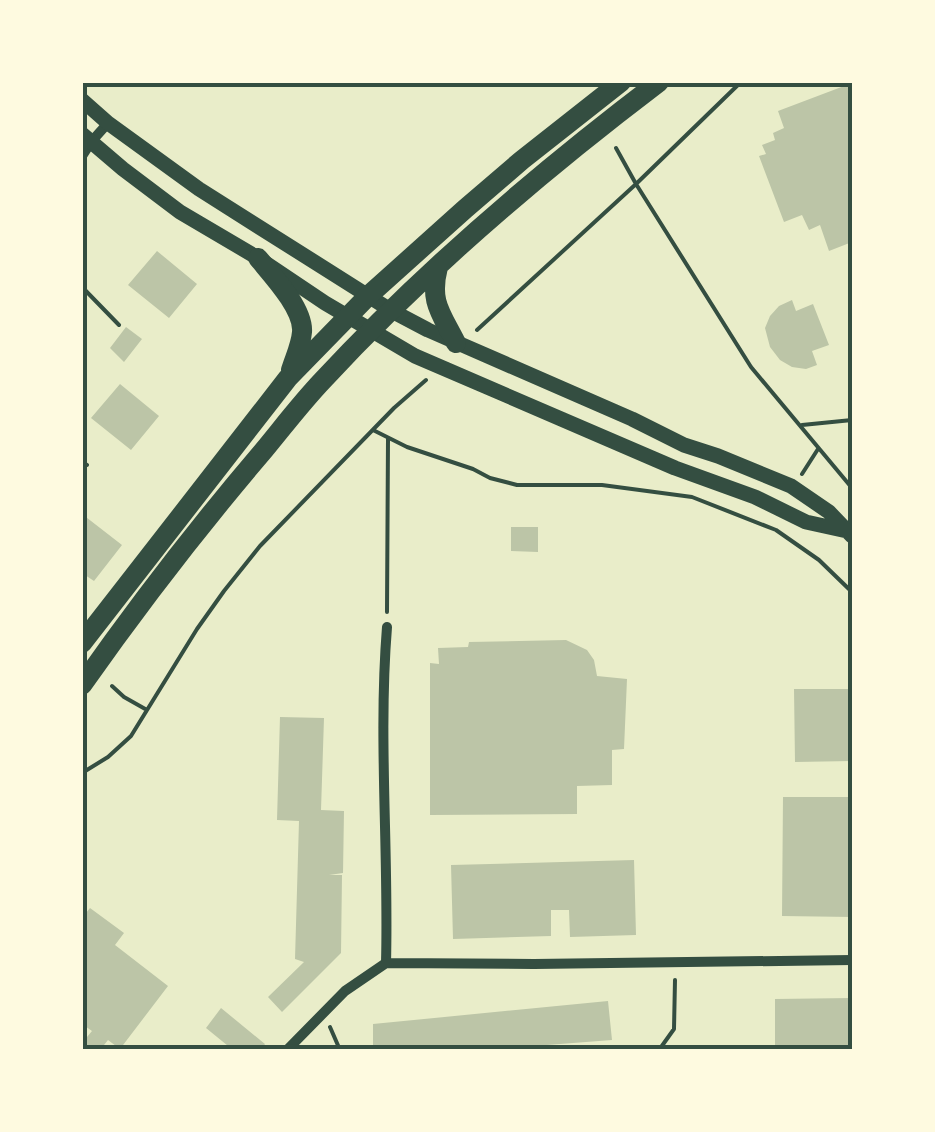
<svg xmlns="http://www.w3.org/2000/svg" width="935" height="1132" viewBox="0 0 935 1132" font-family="Spectral,serif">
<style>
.building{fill:#bcc5a7}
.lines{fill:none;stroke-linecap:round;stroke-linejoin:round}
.path{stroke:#344e41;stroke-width:4}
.minor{stroke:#344e41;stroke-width:10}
.tertiary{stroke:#344e41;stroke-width:15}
.primary{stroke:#344e41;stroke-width:20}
.neatline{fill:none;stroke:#344e41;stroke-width:4}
</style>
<rect width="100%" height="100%" fill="#e9edc9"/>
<path class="building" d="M 852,83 L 852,242 L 829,251 L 820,225 L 809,230 L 802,215 L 784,222 L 759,156 L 766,154 L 762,145 L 775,140 L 773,133 L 784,128 L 778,111 Z
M 157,251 L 197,284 L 169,318 L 128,285 Z
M 792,300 L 796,311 L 813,304 L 829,345 L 812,351 L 817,365 L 806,369 L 792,367 L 780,360 L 770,347 L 765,328 L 770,316 L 779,306 Z
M 126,327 L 142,339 L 124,362 L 110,348 Z
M 120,384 L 159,416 L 131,450 L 91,418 Z
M 82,514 L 122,545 L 94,581 L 82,573 Z
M 511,527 L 538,527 L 538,552 L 511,551 Z
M 566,640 L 587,650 L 594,660 L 597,676 L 627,679 L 624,749 L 612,750 L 612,785 L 577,786 L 577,814 L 430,815 L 430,663 L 439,664 L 438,648 L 468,647 L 469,642 Z
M 794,689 L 852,689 L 852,761 L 795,762 Z
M 280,717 L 324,718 L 321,810 L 344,811 L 343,873 L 329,875 L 342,875 L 341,953 L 282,1012 L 268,997 L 304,962 L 295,959 L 299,821 L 277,820 Z
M 783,797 L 852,797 L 852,917 L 782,916 Z
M 634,860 L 636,935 L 570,937 L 569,910 L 551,910 L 551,936 L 453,939 L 451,865 Z
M 90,908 L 124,933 L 115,945 L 168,986 L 120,1049 L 108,1040 L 100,1050 L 82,1050 L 82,1043 L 92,1031 L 82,1024 L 82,918 Z
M 852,998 L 852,1050 L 775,1050 L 775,999 Z
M 608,1001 L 612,1040 L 480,1050 L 373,1050 L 373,1024 Z
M 221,1008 L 265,1044 L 261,1050 L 233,1050 L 206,1028 Z"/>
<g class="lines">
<path class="path" d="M 616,148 L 636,184 L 751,367 L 852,488
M 84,289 L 119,325
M 477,330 L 636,184 L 741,82
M 802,425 L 852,420
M 373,430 L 407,447 L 473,469 L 490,478 L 517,485 L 602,485 L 692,497 L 776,530 L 819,560 L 852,592
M 82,462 L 87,465
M 802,474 L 818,449
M 387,612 L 388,439
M 112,686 L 124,697 L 147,710
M 82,773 L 108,757 L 131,736 L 197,629 L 224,591 L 260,546 L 394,408 L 426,380
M 330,1027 L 340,1050
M 659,1050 L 674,1029 L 675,980"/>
<path class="minor" d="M 82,156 L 91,142 L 108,123
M 386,963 C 389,851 378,739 387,627
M 287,1050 L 345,991 L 386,963 L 534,964 L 852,960"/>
<path class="tertiary" d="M 82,100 L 108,123 L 199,189 L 392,311 L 428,330 L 632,419 L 684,445 L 718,456 L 791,486 L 829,512 L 852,536
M 82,134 L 123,169 L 180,212 L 258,258 L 325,303 L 415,356 L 675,468 L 755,497 L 806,522 L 847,531"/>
<path class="primary" d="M 258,258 C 272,275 304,309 302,332 C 301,345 295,357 291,370
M 438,267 C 429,302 441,313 456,343
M 82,643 L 288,378 L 368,296 L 465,209 L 522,160 L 621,82
M 82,685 C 139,604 200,525 264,450 C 283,427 302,402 323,380 C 425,270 539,173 659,82"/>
</g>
<rect width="935" height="1132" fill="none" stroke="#fefae0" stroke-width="170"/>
<rect x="85" y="85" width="765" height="962" class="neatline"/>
</svg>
